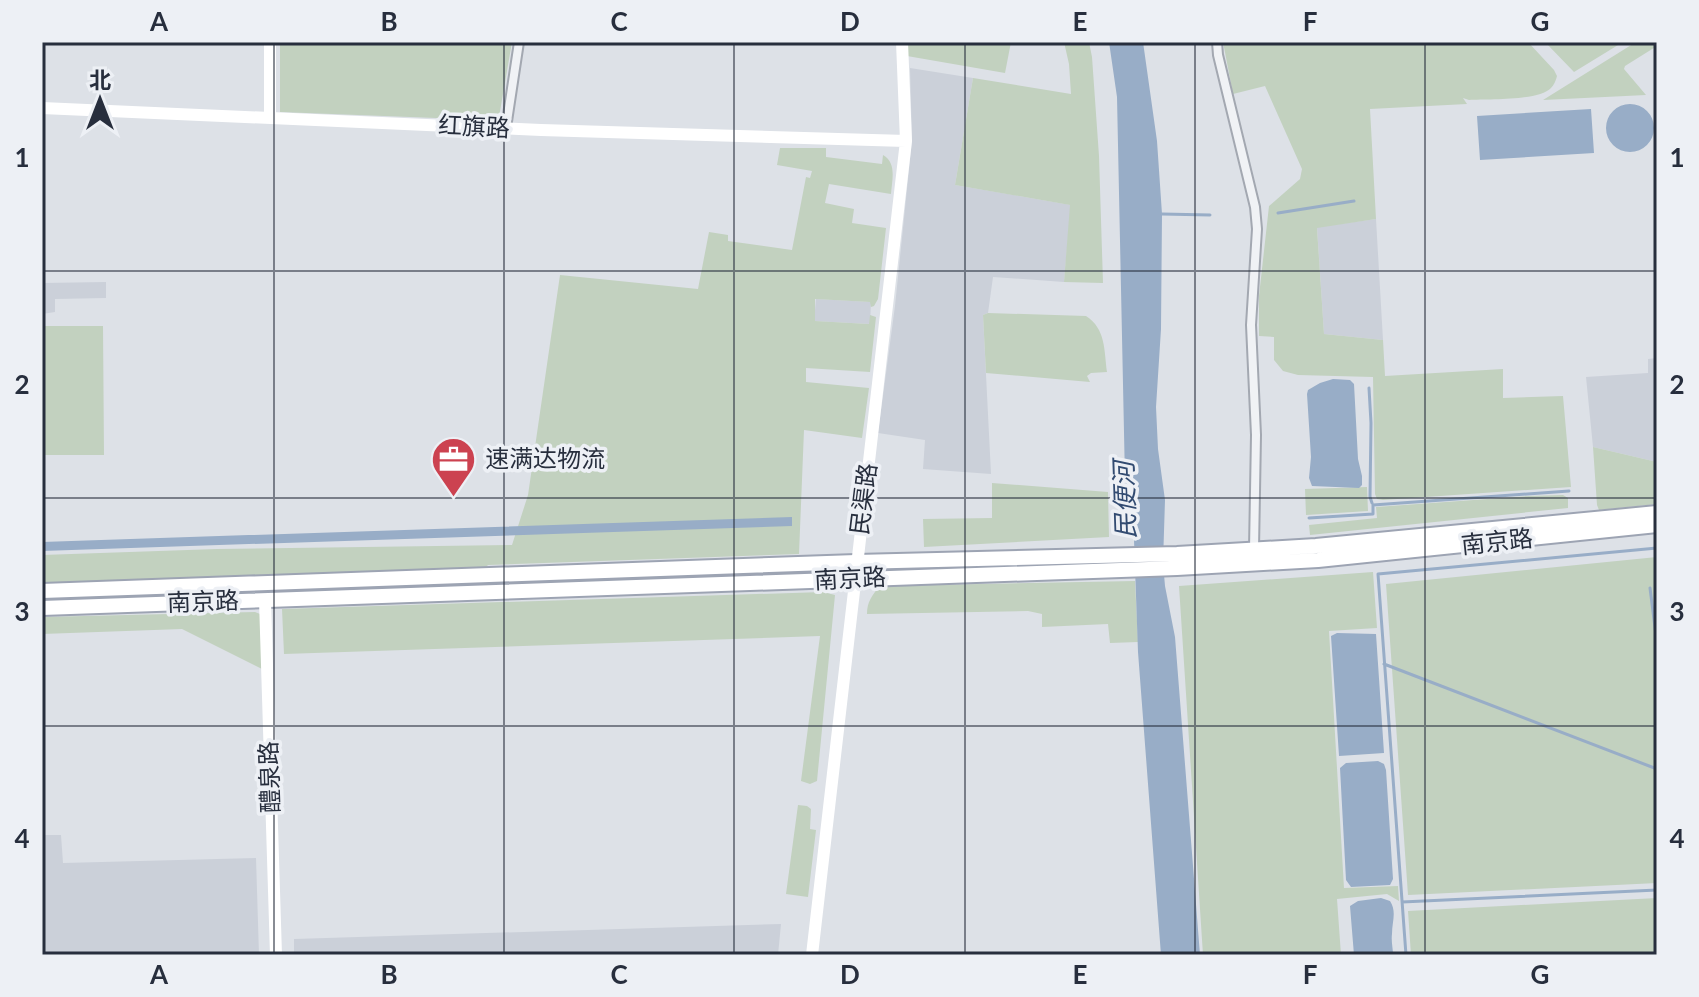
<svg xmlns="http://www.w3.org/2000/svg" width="1699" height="997" viewBox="0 0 1699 997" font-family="Lato,'Noto Sans SC',sans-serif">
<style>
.built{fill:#cbd0d9}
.green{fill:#c2d1bf}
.water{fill:#98adc7}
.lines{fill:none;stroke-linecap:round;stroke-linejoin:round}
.stream{stroke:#98adc7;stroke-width:3}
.street-casing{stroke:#a3a8b1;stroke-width:12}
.primary-casing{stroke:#9da4b3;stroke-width:18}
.street{stroke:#f0f2f5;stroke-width:8}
.secondary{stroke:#fff;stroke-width:12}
.primary{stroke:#fff;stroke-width:14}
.grid{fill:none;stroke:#272e3d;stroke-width:2;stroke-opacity:0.55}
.labels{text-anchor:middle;stroke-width:7;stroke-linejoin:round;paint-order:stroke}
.street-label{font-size:24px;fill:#272e3d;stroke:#edf0f5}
.poi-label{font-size:24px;fill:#272e3d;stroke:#edf0f5;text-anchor:start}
.water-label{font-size:26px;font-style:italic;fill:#324b71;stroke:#edf0f5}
.neatline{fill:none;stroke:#272e3d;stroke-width:3}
.grid-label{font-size:26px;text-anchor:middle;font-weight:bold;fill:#272e3d}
</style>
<rect width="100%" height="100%" fill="#dde1e7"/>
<path class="built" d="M 910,68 L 973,78 L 955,185 L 1071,205 L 1064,282 L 993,277 L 988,313 L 983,315 L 991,474 L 923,469 L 925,440 L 878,433 L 895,306 L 912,140 Z
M 1376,219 L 1383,340 L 1324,334 L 1317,227 Z
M 106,282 L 106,298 L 55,299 L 55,312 L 42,314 L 42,283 Z
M 816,299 L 871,302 L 870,324 L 814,321 Z
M 1657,358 L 1657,462 L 1593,447 L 1586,377 L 1648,373 L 1648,359 Z
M 42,835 L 61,835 L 63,863 L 256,858 L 259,955 L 42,955 Z
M 781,924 L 778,955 L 294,955 L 294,939 Z"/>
<path class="green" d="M 280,42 L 512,42 L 499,117 L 488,120 L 280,112 Z
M 907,42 L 1011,42 L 1005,73 L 907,56 Z
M 1064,42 L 1089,42 L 1092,57 L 1099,156 L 1103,283 L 1064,282 L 1070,205 L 955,185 L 973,78 L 1071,94 L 1069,64 Z
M 1223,42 L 1528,42 L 1554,70 L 1557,76 C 1556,80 1554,85 1551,88 C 1539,101 1488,99 1469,100 L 1463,98 L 1467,104 L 1370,109 L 1376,219 L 1317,228 L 1324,334 L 1383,340 L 1385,376 L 1503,369 L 1503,398 L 1563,396 L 1571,487 L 1383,500 L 1377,499 L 1375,494 L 1373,377 L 1298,375 L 1283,371 L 1274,360 L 1274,337 L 1259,336 L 1259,296 L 1269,206 L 1300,179 L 1302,169 L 1265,86 L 1233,94 Z
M 1545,42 L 1623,42 L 1574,72 Z
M 1636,42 L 1657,42 L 1657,46 L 1625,66 L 1624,69 L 1646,95 L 1543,100 Z
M 780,148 L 826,148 L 826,157 L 882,164 L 883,155 C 897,163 892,180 891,194 L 829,184 L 825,203 L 854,209 L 852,223 L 886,228 L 878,299 L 874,306 L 871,307 L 870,302 L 815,299 L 815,321 L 869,324 L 870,315 L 876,317 L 870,372 L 806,368 L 806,382 L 869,388 L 862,438 L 804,430 L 799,554 L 488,565 L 485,568 L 42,584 L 42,555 L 217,549 L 512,545 L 528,495 L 560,275 L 698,289 L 709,232 L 728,235 L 728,241 L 792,250 L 806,177 L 810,178 L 812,171 L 777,165 Z
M 988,313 L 1086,316 C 1106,329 1104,350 1107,372 L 1091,373 L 1087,376 L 1090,382 L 986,373 L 983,315 Z
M 42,326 L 103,326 L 104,455 L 42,455 Z
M 1593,447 L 1657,462 L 1657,504 L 1599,510 L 1597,505 Z
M 992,483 L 1108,492 L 1109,537 L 924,547 L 923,519 L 992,518 Z
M 1367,487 L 1368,511 L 1306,515 L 1305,489 Z
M 1563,495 L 1568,498 L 1568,508 L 1310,535 L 1309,525 L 1377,518 L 1376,507 L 1529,496 Z
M 1657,557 L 1657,883 L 1408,895 L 1386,584 Z
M 1373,572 L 1377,628 L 1329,631 L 1344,888 L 1398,886 L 1399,901 L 1387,894 L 1337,899 L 1341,955 L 1203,955 L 1179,586 Z
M 1135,581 L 1138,642 L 1110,643 L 1108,624 L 1042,627 L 1042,614 L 1028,611 L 867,614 C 867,602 872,595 880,586 Z
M 823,592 L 835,595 L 817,781 L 810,784 L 801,781 L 820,636 L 284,654 L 282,609 Z
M 255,612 L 260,614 L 262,669 L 182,629 L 42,634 L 42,617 Z
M 798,805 L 807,806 L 811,809 L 810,829 L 816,830 L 808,897 L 786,894 Z
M 1657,898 L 1657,955 L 1411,955 L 1408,911 Z"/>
<path class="water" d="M 1109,42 L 1143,42 L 1157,141 L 1162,214 L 1161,329 L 1156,407 L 1158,449 L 1165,500 L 1163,563 L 1165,586 L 1175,637 L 1200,955 L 1161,955 L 1138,652 L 1133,512 L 1125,480 L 1117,97 Z
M1606 128a24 24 0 1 1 48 0a24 24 0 1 1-48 0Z
M 1591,109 L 1594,153 L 1480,160 L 1477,116 Z
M 1333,379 L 1350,380 L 1354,384 L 1358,459 L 1362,476 L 1362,485 L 1359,488 L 1312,486 L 1309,478 L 1311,457 L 1307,394 L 1308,390 L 1320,383 Z
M 792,517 L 792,526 L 42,551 L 42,542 Z
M 1337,633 L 1376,634 L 1384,753 L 1339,756 L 1331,636 Z
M 1378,761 L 1384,764 L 1386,770 L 1393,879 L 1390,885 L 1351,887 L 1346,880 L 1340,768 L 1346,763 Z
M 1381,898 L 1390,901 C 1397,912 1392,921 1392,934 C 1391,941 1393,948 1393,955 L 1354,955 L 1350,906 L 1358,901 Z"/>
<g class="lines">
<path class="stream" d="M 1278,213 L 1354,201
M 1162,214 L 1210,215
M 1369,388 L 1371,423 L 1370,497 L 1372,503
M 1309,518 L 1373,514 L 1373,505 L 1569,491
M 1650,588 L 1657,643
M 1384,664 L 1657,769
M 1402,902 L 1657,890
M 1406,955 L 1378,574 L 1657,548"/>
<defs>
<path id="street" d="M 1217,42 L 1218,55 L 1255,207 L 1257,229 L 1251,325 L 1256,435 L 1254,549
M 506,128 L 519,42"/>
<path id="primary" d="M 42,591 L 856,562 L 1177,554 L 1316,546 L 1657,513
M 42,608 L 1177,568 L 1318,560 L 1657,525"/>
</defs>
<use href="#street" class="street-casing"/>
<use href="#primary" class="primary-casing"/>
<use href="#street" class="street"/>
<path class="secondary" d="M 42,108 L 541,130 L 906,141
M 270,118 L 270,42
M 265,600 L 276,955
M 812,955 L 906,141 L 902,42"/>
<use href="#primary" class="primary"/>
</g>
<path class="grid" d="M 274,42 L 274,955M 504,42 L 504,955M 734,42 L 734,955M 965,42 L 965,955M 1195,42 L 1195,955M 1425,42 L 1425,955M 42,271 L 1657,271M 42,498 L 1657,498M 42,726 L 1657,726"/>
<defs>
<symbol id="office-pin" viewBox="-11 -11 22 30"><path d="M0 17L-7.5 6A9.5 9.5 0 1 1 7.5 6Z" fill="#cc4250" stroke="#edf0f5"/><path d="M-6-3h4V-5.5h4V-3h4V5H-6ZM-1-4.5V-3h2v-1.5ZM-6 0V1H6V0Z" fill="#fff"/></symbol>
</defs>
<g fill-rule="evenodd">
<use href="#office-pin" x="428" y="434" width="51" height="69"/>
</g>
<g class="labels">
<g class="street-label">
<text transform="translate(474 127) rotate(3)" y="8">红旗路</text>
<text transform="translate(864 499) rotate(-83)" y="8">民渠路</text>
<text transform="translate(1497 542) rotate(-6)" y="8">南京路</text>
<text transform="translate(850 579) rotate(-3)" y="8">南京路</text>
<text transform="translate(203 602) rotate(-2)" y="8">南京路</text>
<text transform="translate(270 777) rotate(-92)" y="8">醴泉路</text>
</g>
<g class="poi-label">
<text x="485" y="467">速满达物流</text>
</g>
<g class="water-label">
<text transform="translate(1125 500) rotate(-92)" y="9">民便河</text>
</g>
</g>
<rect width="1699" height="997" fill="none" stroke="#edf0f5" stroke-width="88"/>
<g transform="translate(100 100)" stroke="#edf0f5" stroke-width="6" paint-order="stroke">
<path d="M0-6L14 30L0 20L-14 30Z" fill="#272e3d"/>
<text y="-12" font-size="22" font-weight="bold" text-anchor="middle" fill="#272e3d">北</text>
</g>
<rect x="44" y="44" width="1611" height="909" class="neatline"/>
<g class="grid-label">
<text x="159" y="31">A</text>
<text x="389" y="31">B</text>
<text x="619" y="31">C</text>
<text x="850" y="31">D</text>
<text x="1080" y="31">E</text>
<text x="1310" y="31">F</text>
<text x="1540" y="31">G</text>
<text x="22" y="167">1</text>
<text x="1677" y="167">1</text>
<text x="22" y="394">2</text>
<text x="1677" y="394">2</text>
<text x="22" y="621">3</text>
<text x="1677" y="621">3</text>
<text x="22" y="848">4</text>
<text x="1677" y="848">4</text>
<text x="159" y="984">A</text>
<text x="389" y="984">B</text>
<text x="619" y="984">C</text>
<text x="850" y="984">D</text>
<text x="1080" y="984">E</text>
<text x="1310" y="984">F</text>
<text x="1540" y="984">G</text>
</g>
</svg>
